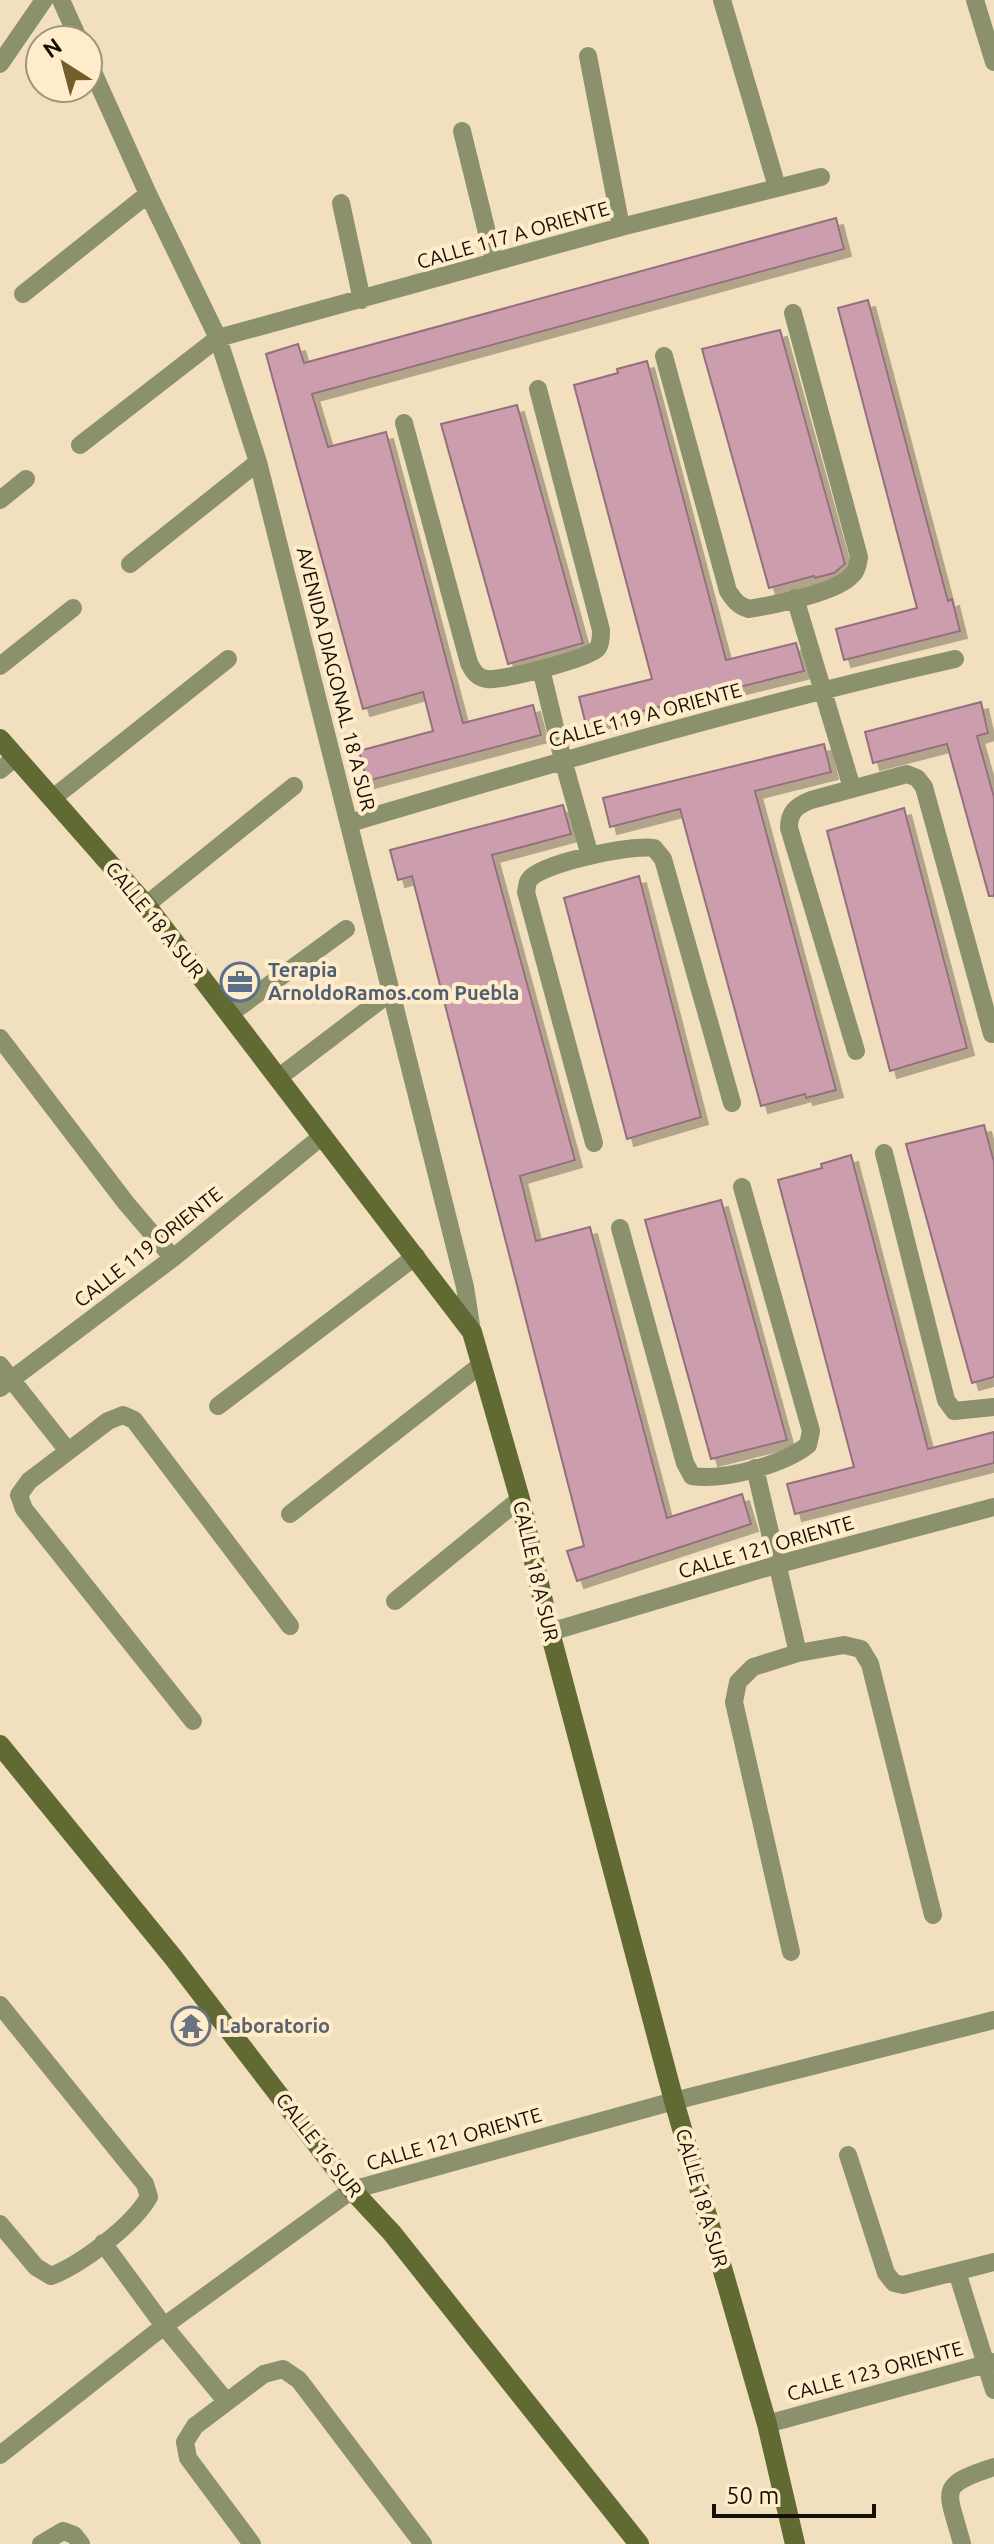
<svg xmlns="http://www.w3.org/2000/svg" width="994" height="2544" viewBox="0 0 994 2544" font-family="Ubuntu,sans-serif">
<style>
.building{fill:#cc9ead;stroke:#93707c;stroke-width:2;filter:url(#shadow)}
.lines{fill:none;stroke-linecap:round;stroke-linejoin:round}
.street{stroke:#8a916c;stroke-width:18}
.secondary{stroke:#616a32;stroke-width:20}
.labels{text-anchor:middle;stroke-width:8;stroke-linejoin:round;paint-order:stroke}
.street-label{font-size:20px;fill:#150f05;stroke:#ffeccb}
.service-label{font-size:20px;font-weight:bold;fill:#4e5e75;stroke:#ffeccb;text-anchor:start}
.worship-label{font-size:20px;font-weight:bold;fill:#5b616d;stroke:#ffeccb;text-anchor:start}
</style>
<defs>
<filter id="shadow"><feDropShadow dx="7" dy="7" stdDeviation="0" flood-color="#0004"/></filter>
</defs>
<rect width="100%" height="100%" fill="#f1dfbe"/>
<path class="building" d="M 836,218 L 844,249 L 312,394 L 328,447 L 386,432 L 463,723 L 533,705 L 541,735 L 367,781 L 359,751 L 433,731 L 423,692 L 363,709 L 266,354 L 298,344 L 304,363 Z
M 868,300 L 948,601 L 952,599 L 960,631 L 844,660 L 836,629 L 917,608 L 838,308 Z
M 780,330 L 845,564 L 834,573 L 815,578 L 814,576 L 769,588 L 702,349 Z
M 647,361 L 726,660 L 796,643 L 804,671 L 586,725 L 579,697 L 652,679 L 574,385 L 618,373 L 617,369 Z
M 517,405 L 583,643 L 508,664 L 441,424 Z
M 981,702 L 988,733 L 977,736 L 994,797 L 994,896 L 989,896 L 947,744 L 873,763 L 865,732 Z
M 824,744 L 831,772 L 755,791 L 836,1090 L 806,1098 L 805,1094 L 761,1106 L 680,809 L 610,827 L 603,798 Z
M 563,805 L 571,834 L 492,855 L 575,1160 L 520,1176 L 536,1241 L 590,1227 L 667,1518 L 742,1494 L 751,1524 L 577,1581 L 567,1551 L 584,1546 L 412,876 L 398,880 L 390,850 Z
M 904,808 L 967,1048 L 890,1071 L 827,831 Z
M 639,876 L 701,1117 L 627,1139 L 564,898 Z
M 984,1125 L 994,1162 L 994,1377 L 972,1383 L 906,1144 Z
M 851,1155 L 928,1449 L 994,1432 L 994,1463 L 795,1514 L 787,1484 L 854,1467 L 778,1180 L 822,1168 L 821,1164 Z
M 721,1200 L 787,1440 L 711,1459 L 645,1220 Z"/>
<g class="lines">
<path class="street" d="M 61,0 L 79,40
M 722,0 L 777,187
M 975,0 L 994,62
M 588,56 L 621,227
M 88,61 L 148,194 L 218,338 L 258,462 L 465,1287 L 472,1332
M 0,64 L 44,0
M 462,131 L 494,261
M 341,203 L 362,300
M 23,294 L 148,194
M 664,356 L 728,591 C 734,600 738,606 749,609 C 772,605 837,593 852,575 C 857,571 858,563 859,557 L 793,313
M 404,423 L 469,663 C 473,671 477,678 487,679 C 502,681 587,659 597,649 C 601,644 601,636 601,630 L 538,389
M 80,445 L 218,338 L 621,227 L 821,177
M 0,500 L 26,479
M 130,564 L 258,462
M 795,598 L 852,788
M 0,666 L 73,608
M 541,669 L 563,760 L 590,856
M 0,770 L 16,757
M 53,798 L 228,659
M 350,823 C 550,764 751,705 955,659
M 146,905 L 294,786
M 231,1013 L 346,929
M 0,1038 L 126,1203 L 173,1258
M 856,1051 L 789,828 C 789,812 796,806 811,800 L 907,774 L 917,778 L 924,787 L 992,1034
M 278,1078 L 391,992
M 594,1143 L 526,892 C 527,888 527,883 529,880 C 540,863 634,844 654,848 L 663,859 L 732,1103
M 884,1153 L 946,1400 L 954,1411 L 994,1407
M 620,1228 L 685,1463 L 692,1476 C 723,1481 783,1465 808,1445 L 811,1431 L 742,1187
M 0,1365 L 68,1451
M 0,1388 L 173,1258 L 321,1137
M 218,1406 L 416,1256
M 755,1468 L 798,1653
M 290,1514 L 482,1364
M 395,1601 L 520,1499
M 550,1632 L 779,1564 L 994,1507
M 193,1721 L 24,1509 L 19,1495 L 29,1481 L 108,1421 L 123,1415 L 134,1420 L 290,1626
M 791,1952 L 734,1702 L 738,1682 L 753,1667 L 798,1653 L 844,1645 L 861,1649 L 870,1664 L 933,1915
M 0,2005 L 145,2184 L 149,2197 C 132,2226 82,2264 51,2276 L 36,2267 L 0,2224
M 848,2155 L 886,2273 L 894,2283 L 903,2285 L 994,2262
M 103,2243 L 164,2326 L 226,2401
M 957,2272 L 994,2390
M 767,2424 L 994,2362
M 0,2455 L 164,2326 L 352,2190 L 674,2101 L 994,2020
M 41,2544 L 63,2531 L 74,2535 L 81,2544
M 252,2544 L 188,2458 L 185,2442 L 195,2426 L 264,2374 L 283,2369 L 299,2380 L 423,2544
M 962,2544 C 948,2490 935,2486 994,2467"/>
<path class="secondary" d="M 0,739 L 146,905 L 472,1332 L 520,1499 L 550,1632 L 674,2101 L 767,2424 L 795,2544
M 0,1745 L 172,1956 L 352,2190 L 392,2233 L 639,2544"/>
</g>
<defs>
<symbol id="office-ring" viewBox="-11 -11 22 22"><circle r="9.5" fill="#ffeccb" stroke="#5c6f8a" stroke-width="1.5"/><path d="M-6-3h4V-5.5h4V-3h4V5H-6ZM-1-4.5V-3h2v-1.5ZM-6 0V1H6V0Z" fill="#5c6f8a"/></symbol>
<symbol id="temple-ring" viewBox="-11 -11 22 22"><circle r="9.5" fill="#ffeccb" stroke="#6b7280" stroke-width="1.5"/><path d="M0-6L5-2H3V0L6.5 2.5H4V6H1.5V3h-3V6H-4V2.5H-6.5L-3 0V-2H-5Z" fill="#6b7280"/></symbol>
</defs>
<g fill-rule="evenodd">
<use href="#office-ring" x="218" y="960" width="44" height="44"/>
<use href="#temple-ring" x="169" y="2004" width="44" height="44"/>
</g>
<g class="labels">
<g class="street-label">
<text transform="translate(513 235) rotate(-16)" y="7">CALLE 117 A ORIENTE</text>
<text transform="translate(336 679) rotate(76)" y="7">AVENIDA DIAGONAL 18 A SUR</text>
<text transform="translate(645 715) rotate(-15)" y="7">CALLE 119 A ORIENTE</text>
<text transform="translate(155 920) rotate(51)" y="7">CALLE 18 A SUR</text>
<text transform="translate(148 1247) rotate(-38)" y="7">CALLE 119 ORIENTE</text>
<text transform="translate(766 1547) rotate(-16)" y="7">CALLE 121 ORIENTE</text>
<text transform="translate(536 1571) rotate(77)" y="7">CALLE 18 A SUR</text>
<text transform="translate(454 2139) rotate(-16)" y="7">CALLE 121 ORIENTE</text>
<text transform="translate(319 2145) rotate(52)" y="7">CALLE 16 SUR</text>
<text transform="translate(702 2198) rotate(74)" y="7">CALLE 18 A SUR</text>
<text transform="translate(875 2371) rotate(-15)" y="7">CALLE 123 ORIENTE</text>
</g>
<g class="service-label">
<text x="268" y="977">Terapia<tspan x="268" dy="23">ArnoldoRamos.com Puebla</tspan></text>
</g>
<g class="worship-label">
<text x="219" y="2033">Laboratorio</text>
</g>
</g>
<g transform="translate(64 64) rotate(324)"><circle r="38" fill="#ffeccb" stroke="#a1947c" stroke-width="2"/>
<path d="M0-6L14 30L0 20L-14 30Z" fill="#725e2d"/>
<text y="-12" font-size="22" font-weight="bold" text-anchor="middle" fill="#150f05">N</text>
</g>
<path d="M714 2504v12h160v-12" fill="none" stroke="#150f05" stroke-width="4"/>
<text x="726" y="2504" font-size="24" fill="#150f05" stroke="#ffeccb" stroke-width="6" paint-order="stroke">50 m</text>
</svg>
